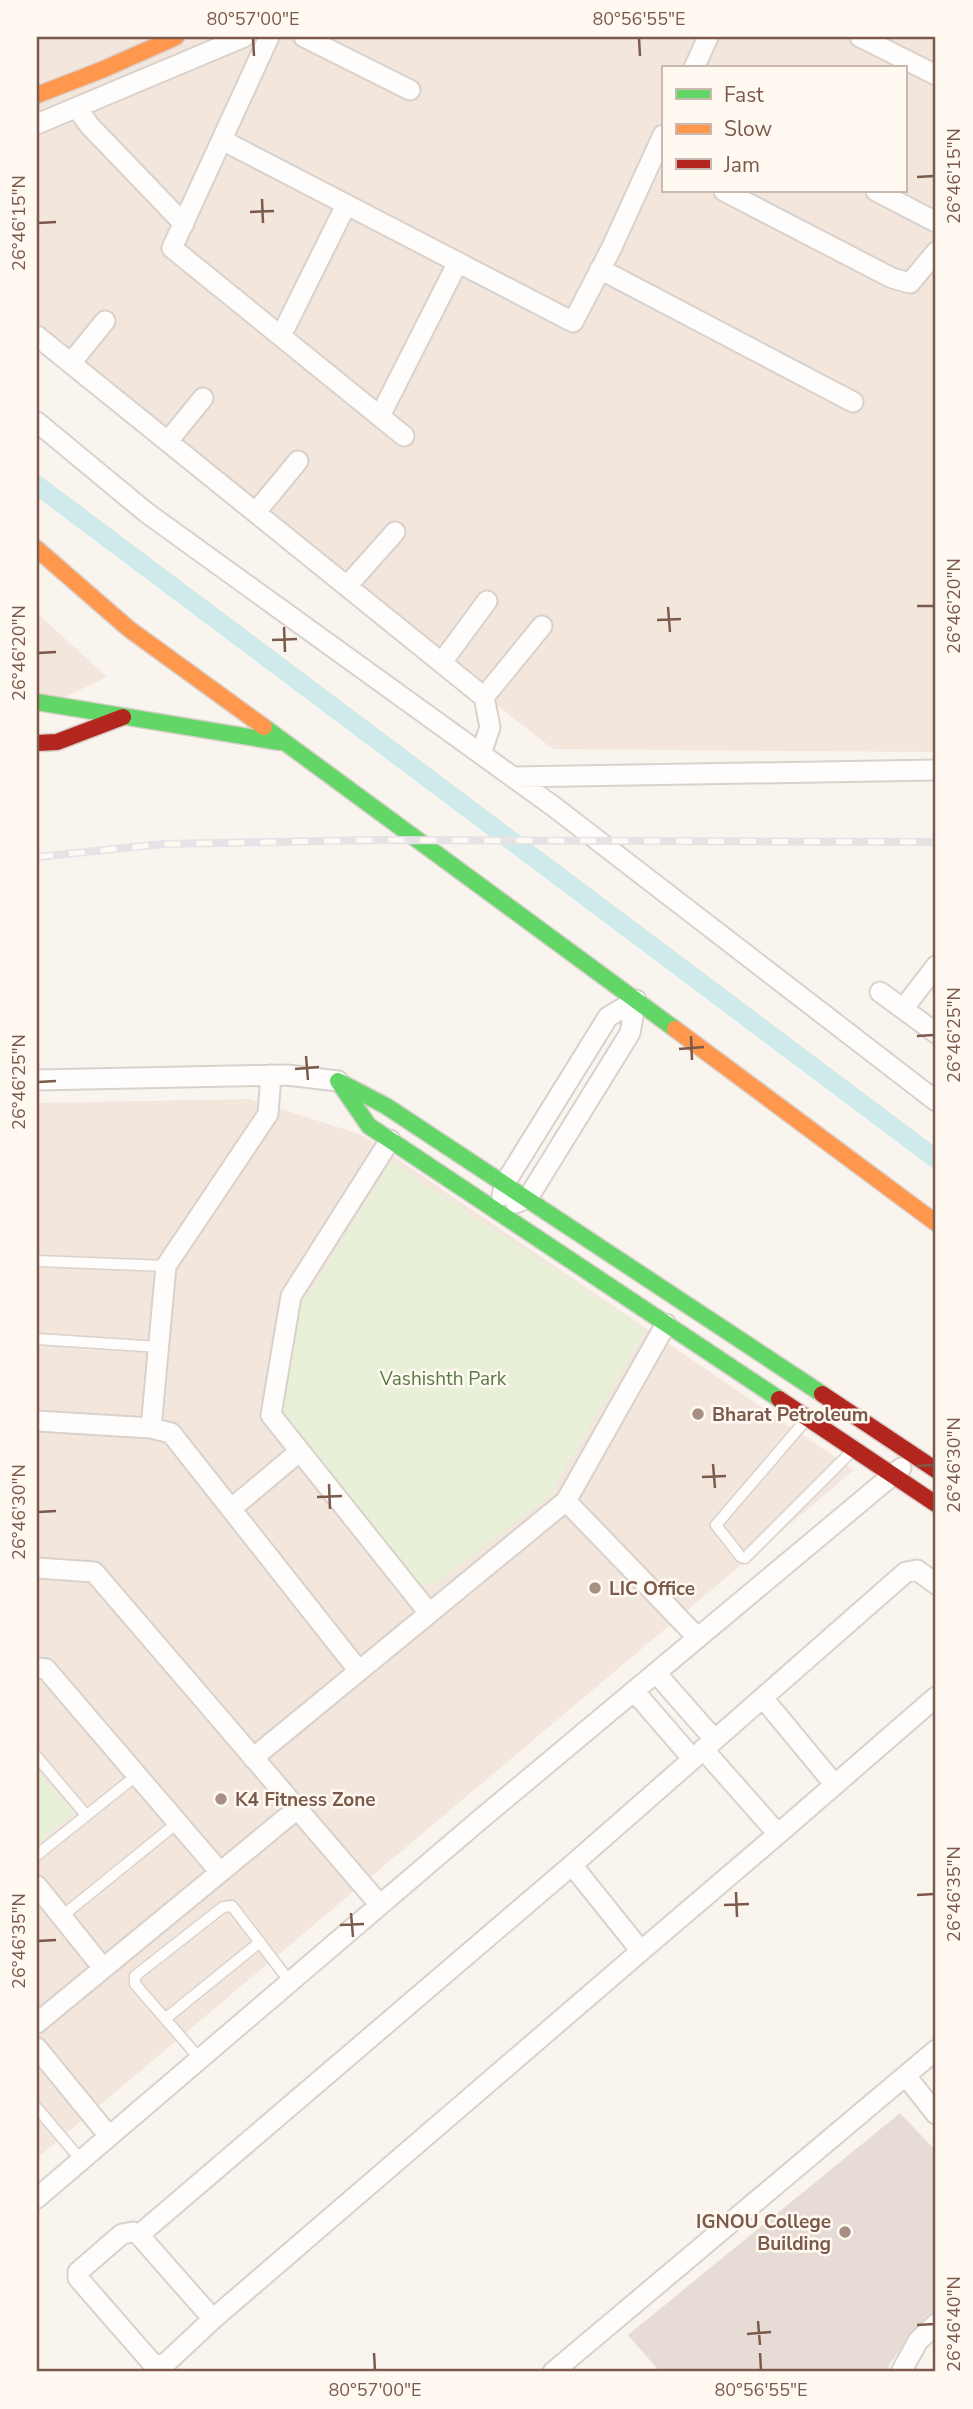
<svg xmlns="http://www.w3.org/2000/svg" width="973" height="2409" viewBox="0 0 973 2409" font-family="'Nunito Sans',sans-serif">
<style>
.residential{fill:#f3e6dc;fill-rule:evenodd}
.green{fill:#e8f0d8}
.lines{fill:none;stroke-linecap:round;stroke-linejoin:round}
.canal{stroke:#cfeaea;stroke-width:19}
.building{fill:#e7dcd5}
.lane-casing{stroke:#d9d1cc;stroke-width:13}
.street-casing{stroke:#d9d1cc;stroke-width:23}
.fast-casing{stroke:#d9cfca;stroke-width:19}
.slow-casing{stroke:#d9cfca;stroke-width:19}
.jam-casing{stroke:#d9cfca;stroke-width:19}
.lane{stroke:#fefdfc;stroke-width:10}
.street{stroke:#fefdfc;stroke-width:19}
.fast{stroke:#63d668;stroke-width:16}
.slow{stroke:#ff974d;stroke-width:16}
.jam{stroke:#b3261e;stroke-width:16}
.rail-casing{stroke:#e6e3e6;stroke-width:8}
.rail{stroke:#fff9f2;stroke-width:5;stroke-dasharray:16;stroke-linecap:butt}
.ticks{fill:none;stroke:#7b594b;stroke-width:2.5}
.poi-dot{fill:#a78f84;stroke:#fff9f2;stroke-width:2.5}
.labels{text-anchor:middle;stroke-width:5;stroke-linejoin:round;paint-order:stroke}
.park-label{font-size:19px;fill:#547b3f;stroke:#fff9f2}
.poi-label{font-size:19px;font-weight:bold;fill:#7b594b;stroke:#fff9f2;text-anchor:start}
.neatline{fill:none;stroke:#7b594b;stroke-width:2.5}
.ticks-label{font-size:18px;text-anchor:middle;fill:#7b594b}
</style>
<rect width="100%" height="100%" fill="#faf4ee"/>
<path class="residential" d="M 37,37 L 936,37 L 936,752 L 553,749 L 60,366 L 37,333 ZM 663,68 L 905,68 L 905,191 L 663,191 Z
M 37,613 L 107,677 L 37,710 Z
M 250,1099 L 362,1135 L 854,1470 L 37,2158 L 37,1103 Z"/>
<path class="green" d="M 391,1162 L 646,1330 L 549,1496 L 433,1585 L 412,1582 L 282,1419 L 295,1316 Z
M 37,1771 L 74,1812 L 37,1844 Z"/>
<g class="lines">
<path class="canal" d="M 37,485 L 936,1159"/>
</g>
<path class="building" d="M 900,2113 L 936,2151 L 936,2313 L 911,2335 L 889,2365 L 888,2372 L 753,2372 L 751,2369 L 745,2372 L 660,2372 L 628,2335 Z"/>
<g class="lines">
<defs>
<path id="lane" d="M 37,1261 L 166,1266
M 37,1339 L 159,1347
M 805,1421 L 716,1525 L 741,1557 L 745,1558 L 851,1452
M 37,1757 L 86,1815
M 37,1855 L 137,1775
M 61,1917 L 177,1823
M 165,2019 L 260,1942
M 200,2059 L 135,1984 L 135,1976 L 223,1907 L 232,1906 L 290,1982
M 37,2108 L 81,2160"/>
<path id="street" d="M 269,37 L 172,248 L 404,436
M 304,37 L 410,90
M 860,37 L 936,75
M 694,68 L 708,37
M 77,108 L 89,125 L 184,224
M 37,124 L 244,37
M 222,140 L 573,322 L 611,249 L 663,135
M 724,191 L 892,278 L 910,283 L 936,252
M 876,191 L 936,222
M 600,269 L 853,402
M 37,336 L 484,697 L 490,727 L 481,754
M 281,336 L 346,205
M 71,363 L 105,321
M 380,416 L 458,262
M 37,422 L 147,513 L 553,806 L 936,1101
M 168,441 L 203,398
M 256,512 L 298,461
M 347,586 L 395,532
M 442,662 L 487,601
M 484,697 L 542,626
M 513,777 L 936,770
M 880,992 L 936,1033
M 903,1009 L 936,966
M 37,1080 L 287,1075 L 338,1081
M 390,1140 L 291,1296 L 271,1415 L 429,1613
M 502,1196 L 505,1183 L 608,1017 L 636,1000
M 516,1203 L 528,1198 L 630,1033 L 636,1000
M 37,1421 L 151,1428 L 171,1433 L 359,1671
M 151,1428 L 166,1266 L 268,1114 L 271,1075
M 566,1501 L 698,1638
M 231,1509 L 300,1451
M 37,1568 L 94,1572 L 380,1905
M 37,1668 L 46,1669 L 220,1872
M 656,1673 L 714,1739
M 634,1691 L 692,1758
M 763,1698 L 835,1785
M 253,1758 L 566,1501 L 666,1324
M 778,1834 L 936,1697
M 572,1865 L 641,1951 L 213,2319 L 166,2363 L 159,2365 L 153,2364 L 78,2278 L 78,2272 L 122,2234 L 133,2232 L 139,2235 L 572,1865 L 906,1572 L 917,1570 L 936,1584
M 37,1886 L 103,1968
M 641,1951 L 778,1834 L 703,1749
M 37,2023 L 297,1809
M 37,2048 L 109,2136
M 906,2076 L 936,2114
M 37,2198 L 476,1823 L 901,1468
M 139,2235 L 213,2319
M 553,2372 L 936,2050
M 901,2372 L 918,2341 L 936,2324"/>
<path id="fast" d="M 37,702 L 279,742
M 264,727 L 675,1029
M 338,1081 L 369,1126 L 779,1399
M 340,1082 L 386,1106 L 822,1394"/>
<path id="slow" d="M 37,95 L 104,69 L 176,37
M 37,549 L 129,629 L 264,727
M 675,1029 L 936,1223"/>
<path id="jam" d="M 37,743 L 57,742 L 123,717
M 822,1394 L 936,1470
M 779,1399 L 936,1504"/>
</defs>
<use href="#lane" class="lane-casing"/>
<use href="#street" class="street-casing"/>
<use href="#fast" class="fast-casing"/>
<use href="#slow" class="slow-casing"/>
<use href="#jam" class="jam-casing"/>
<use href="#lane" class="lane"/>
<use href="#street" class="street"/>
<use href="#fast" class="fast"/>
<use href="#slow" class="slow"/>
<use href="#jam" class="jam"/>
<defs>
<path id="rail" d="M 37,857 L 164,844 L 376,840 L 936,842"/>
</defs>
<use href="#rail" class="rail-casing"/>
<use href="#rail" class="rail"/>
</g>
<path class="ticks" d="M 253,38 L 254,56M 639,38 L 640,56M 917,177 L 934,176M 262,199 L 263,223M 250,212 L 274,211M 38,223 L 56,222M 917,606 L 934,606M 668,607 L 670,632M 657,620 L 681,619M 284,627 L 285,652M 272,640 L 297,639M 38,653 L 56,652M 691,1036 L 692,1060M 917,1036 L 934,1035M 679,1049 L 704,1047M 306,1056 L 308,1080M 295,1069 L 319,1067M 38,1082 L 56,1081M 713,1464 L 715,1488M 917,1466 L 934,1465M 702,1477 L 726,1476M 329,1484 L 330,1509M 317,1497 L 342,1496M 38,1512 L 56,1511M 736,1892 L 737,1917M 917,1895 L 934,1894M 724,1905 L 749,1904M 351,1913 L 353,1937M 340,1925 L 364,1924M 38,1941 L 56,1940M 758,2321 L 760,2345M 917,2325 L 934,2324M 747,2334 L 771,2332M 374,2353 L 375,2370M 760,2353 L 761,2370"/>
<g class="poi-dot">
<circle cx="698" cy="1414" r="7"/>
<circle cx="595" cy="1588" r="7"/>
<circle cx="221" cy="1799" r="7"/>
<circle cx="845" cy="2232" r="7"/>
</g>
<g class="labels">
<g class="park-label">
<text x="443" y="1385">Vashishth Park</text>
</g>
<g class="poi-label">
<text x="712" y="1421">Bharat Petroleum</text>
<text x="609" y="1595">LIC Office</text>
<text x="235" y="1806">K4 Fitness Zone</text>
<text x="831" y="2228" text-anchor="end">IGNOU College<tspan x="831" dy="22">Building</tspan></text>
</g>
</g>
<rect width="973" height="2409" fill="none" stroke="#fff9f2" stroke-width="77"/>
<rect x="662" y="66" width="245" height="126" fill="#fff9f2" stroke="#cab9af" stroke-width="2"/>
<rect x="676" y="89" width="35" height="10" fill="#63d668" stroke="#cab9af" stroke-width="2"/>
<text x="724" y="102" font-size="21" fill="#7b594b">Fast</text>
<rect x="676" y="124" width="35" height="10" fill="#ff974d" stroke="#cab9af" stroke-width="2"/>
<text x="724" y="136" font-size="21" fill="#7b594b">Slow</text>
<rect x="676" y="159" width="35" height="10" fill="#b3261e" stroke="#cab9af" stroke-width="2"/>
<text x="724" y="172" font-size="21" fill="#7b594b">Jam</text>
<rect x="38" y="38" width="896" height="2332" class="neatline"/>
<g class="ticks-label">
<text x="253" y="25">80°57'00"E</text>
<text x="639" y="25">80°56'55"E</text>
<text transform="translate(954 176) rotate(-90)" y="6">26°46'15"N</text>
<text transform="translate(19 223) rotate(-90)" y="6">26°46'15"N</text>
<text transform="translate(954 606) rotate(-90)" y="6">26°46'20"N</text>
<text transform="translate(19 653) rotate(-90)" y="6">26°46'20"N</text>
<text transform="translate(954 1035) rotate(-90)" y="6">26°46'25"N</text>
<text transform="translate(19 1082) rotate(-90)" y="6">26°46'25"N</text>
<text transform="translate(954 1465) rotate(-90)" y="6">26°46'30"N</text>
<text transform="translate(19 1512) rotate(-90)" y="6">26°46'30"N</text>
<text transform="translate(954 1894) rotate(-90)" y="6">26°46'35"N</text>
<text transform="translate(19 1941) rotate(-90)" y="6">26°46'35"N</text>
<text transform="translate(954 2324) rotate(-90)" y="6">26°46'40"N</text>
<text x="375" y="2396">80°57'00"E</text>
<text x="761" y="2396">80°56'55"E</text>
</g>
</svg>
